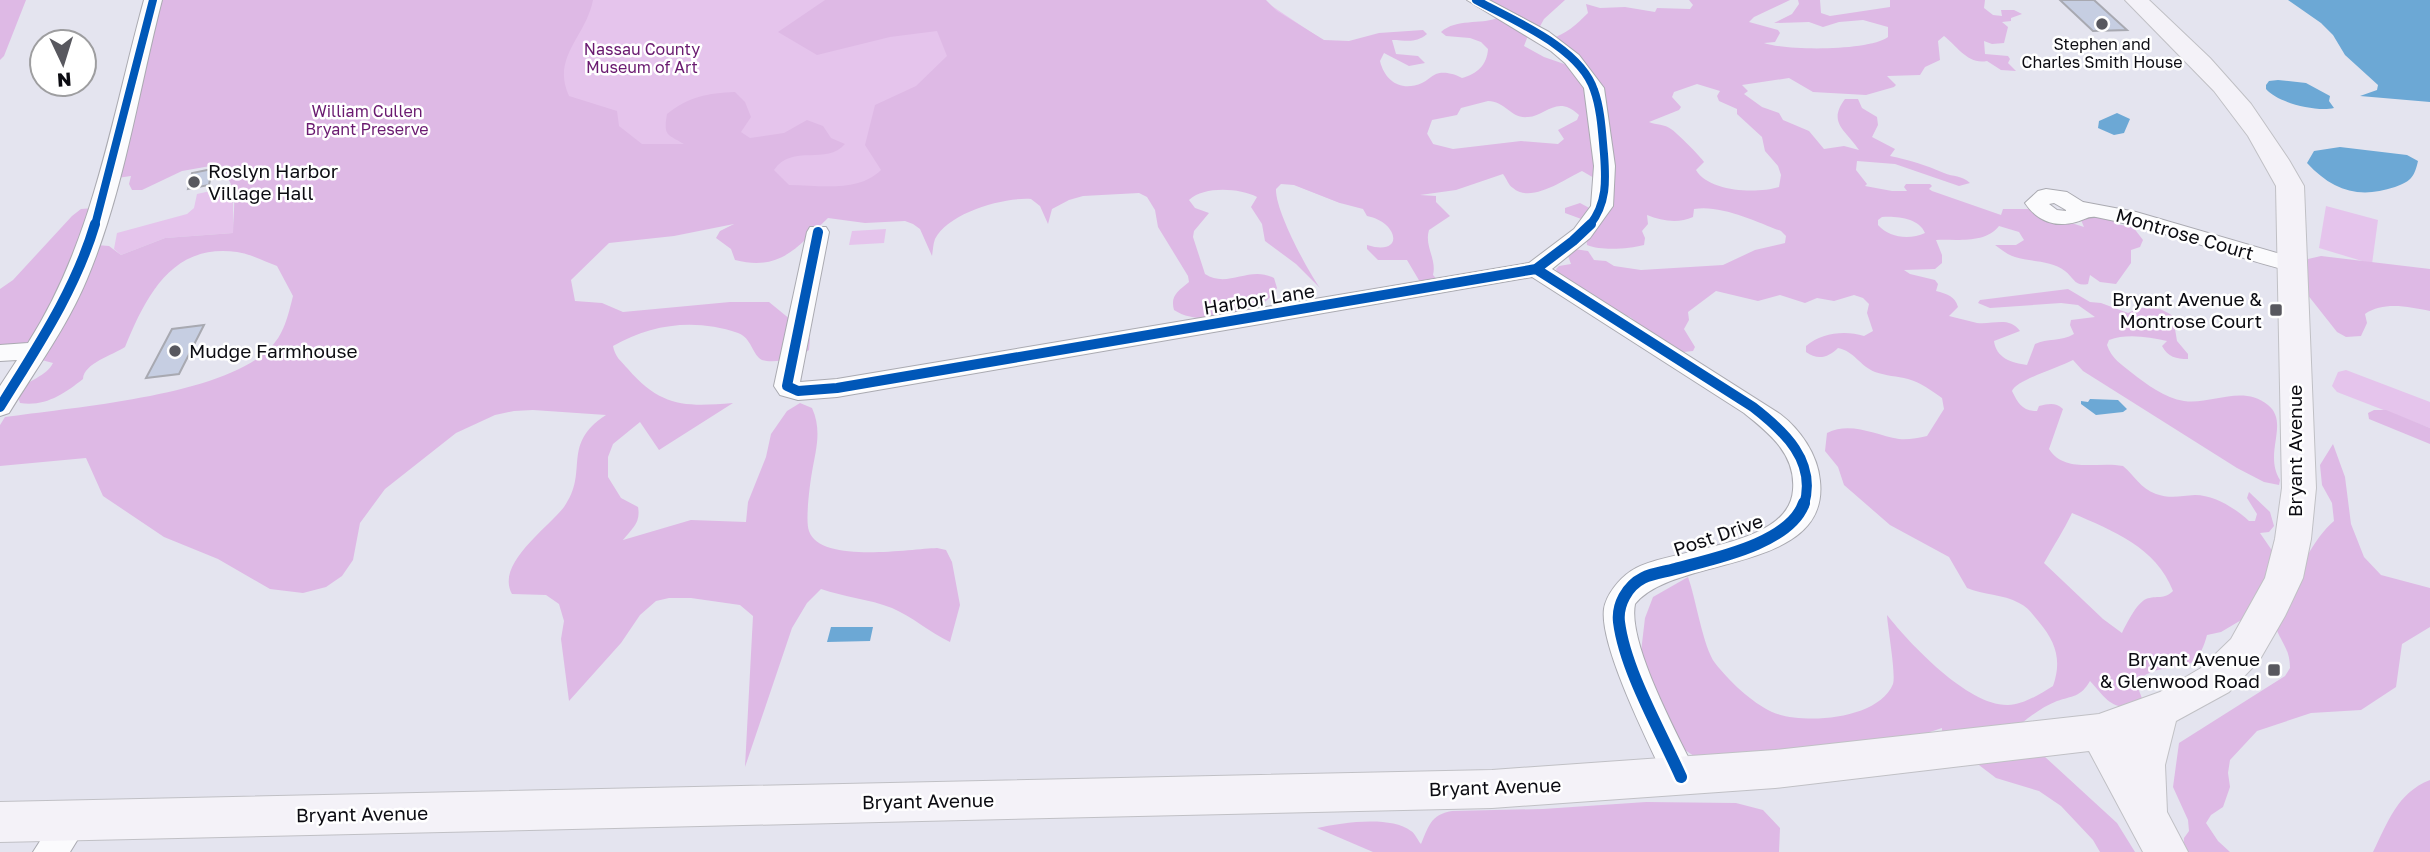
<svg xmlns="http://www.w3.org/2000/svg" width="2430" height="852" viewBox="0 0 2430 852" font-family="'Golos Text',sans-serif">
<style>
.green{fill:#e5c4ec}
.forest{fill:#deb9e5;fill-rule:evenodd}
.water{fill:#6ca8d5}
.building{fill:#c6cee2;stroke:#a8a9b1;stroke-width:2}
.lines{fill:none;stroke-linecap:round;stroke-linejoin:round}
.minor-casing{stroke:#aaaab1;stroke-width:2}
.major-casing{stroke:#c0c0c5;stroke-width:2}
.minor{fill:#fbfbfd;fill-rule:evenodd}
.major{fill:#f4f2f8;fill-rule:evenodd}
.cycleway-far2-casing{stroke:#fff;stroke-width:11}
.cycleway-far1-casing{stroke:#fff;stroke-width:14}
.cycleway-casing{stroke:#fff;stroke-width:17}
.cycleway-far2{stroke:#0057b8;stroke-width:8}
.cycleway-far1{stroke:#0057b8;stroke-width:10}
.cycleway{stroke:#0057b8;stroke-width:12}
.poi-dot{fill:#58585f;stroke:#fff;stroke-width:2.5}
.labels{text-anchor:middle;stroke-width:5;stroke-linejoin:round;paint-order:stroke}
.far-poi-label{font-size:16px;fill:#0c0c12;stroke:#fff}
.far-park-label{font-size:16px;fill:#6a1a70;stroke:#fff}
.poi-label{font-size:19px;fill:#0c0c12;stroke:#fff;text-anchor:start}
.street-label{font-size:19px;fill:#0c0c12;stroke:#fff}
</style>
<rect width="100%" height="100%" fill="#e4e4ef"/>
<path class="green" d="M 153,0 L 1263,0 L 1357,63 L 1420,121 L 1449,172 L 1340,203 L 1282,180 L 242,248 L 248,145 Z
M 233,186 L 233,233 L 165,238 L 121,255 L 114,249 L 117,233 L 187,214 L 194,208 L 197,194 Z
M 2326,206 L 2378,220 L 2372,264 L 2319,248 Z
M 886,229 L 884,243 L 849,245 L 852,231 Z
M 2346,370 L 2430,402 L 2430,428 L 2337,392 L 2332,386 L 2338,372 Z"/>
<path class="forest" d="M 0,0 L 26,0 L 4,56 L 0,60 Z
M 153,0 L 593,0 C 586,37 551,57 569,96 L 617,111 L 619,126 L 642,144 L 684,144 C 668,134 663,137 667,114 C 688,97 708,93 735,92 L 745,102 L 751,117 L 741,132 L 750,138 L 784,133 L 807,120 L 823,126 L 831,138 L 845,144 C 827,166 792,143 774,170 L 789,185 C 819,185 858,193 881,170 L 865,145 L 875,105 L 916,86 L 947,56 L 937,31 L 890,37 L 817,55 L 778,32 L 825,0 L 1266,0 L 1277,11 L 1324,40 L 1349,41 L 1379,33 L 1423,30 L 1427,34 C 1415,44 1406,40 1392,40 L 1396,54 L 1418,56 L 1425,63 L 1409,66 L 1384,53 L 1380,61 C 1385,82 1402,92 1422,83 C 1427,81 1431,76 1436,74 C 1444,71 1455,74 1462,78 C 1477,74 1487,65 1488,49 L 1481,42 L 1470,38 L 1446,36 L 1441,32 C 1457,18 1480,25 1497,18 L 1489,0 L 1565,0 L 1544,19 L 1538,30 L 1529,33 L 1524,46 L 1544,57 L 1573,67 L 1550,39 C 1566,34 1576,25 1588,13 L 1586,4 L 1600,8 L 1625,7 L 1655,12 L 1657,8 L 1690,9 L 1693,5 L 1689,0 L 1790,0 L 1754,17 L 1749,22 L 1778,30 L 1780,33 L 1775,42 L 1764,43 C 1787,51 1869,51 1888,37 L 1888,27 L 1863,20 L 1839,22 L 1823,27 L 1809,22 L 1774,23 L 1792,14 L 1799,4 L 1798,0 L 1820,0 L 1821,13 L 1830,16 L 1890,7 L 1890,0 L 1985,0 L 1984,8 L 1993,15 L 2002,16 L 2001,10 L 2014,10 L 2022,14 L 2011,18 L 2011,21 L 2002,22 L 2008,27 L 2004,43 L 1992,44 L 1984,41 L 1985,54 L 2008,56 L 2010,59 L 2008,63 L 2016,71 L 2001,70 L 1987,61 C 1968,65 1957,46 1944,36 L 1938,41 L 1940,60 L 1925,67 L 1920,75 L 1887,76 L 1896,85 L 1894,87 L 1866,95 L 1813,92 L 1789,78 L 1742,85 L 1748,91 L 1744,94 L 1762,107 L 1779,113 L 1783,120 L 1809,131 L 1824,149 L 1844,146 L 1859,150 C 1846,130 1827,123 1845,99 L 1858,99 L 1862,108 L 1877,117 L 1878,125 L 1872,137 L 1895,149 L 1890,156 C 1909,160 1926,165 1944,173 C 1953,177 1962,175 1970,183 L 1959,186 L 1895,164 L 1857,161 L 1856,170 L 1867,184 L 1865,186 L 1892,191 L 1907,191 L 1904,187 L 1906,184 L 1930,184 L 1932,186 L 1929,189 L 1932,191 L 2001,215 L 2003,209 L 2028,209 L 2084,227 L 2081,220 L 2085,215 L 2119,220 L 2115,224 L 2133,227 L 2143,240 L 2140,247 L 2131,250 L 2131,263 L 2116,284 L 2100,282 L 2090,275 L 2088,284 C 2075,287 2074,278 2065,271 C 2051,260 2031,262 2015,257 C 2008,255 2002,250 1995,245 L 2016,245 L 2024,240 L 2019,232 L 1999,226 C 1985,244 1957,239 1936,240 L 1942,255 L 1942,263 L 1935,269 L 1904,270 L 1910,274 L 1935,280 L 1938,284 L 1936,291 C 1947,294 1955,296 1958,307 L 1949,316 C 1958,318 1968,321 1977,323 C 1993,325 2009,316 2020,331 L 1994,341 C 1996,358 2012,363 2027,365 L 2035,344 C 2047,338 2061,342 2074,334 L 2070,325 L 2071,320 L 2095,317 L 2078,305 L 2061,303 L 1990,308 L 1978,303 L 1980,300 L 2068,289 L 2090,302 L 2101,303 L 2128,313 C 2148,303 2164,307 2180,322 L 2175,329 L 2177,341 L 2188,354 L 2188,359 C 2176,359 2168,357 2162,346 L 2167,341 C 2149,337 2127,333 2109,340 L 2107,345 C 2111,358 2122,365 2132,373 C 2146,384 2165,398 2184,401 C 2212,405 2242,384 2268,405 C 2290,423 2263,453 2280,480 L 2279,485 L 2264,482 L 2237,468 L 2083,371 L 2073,360 C 2058,368 2016,380 2012,391 C 2018,403 2022,411 2037,411 L 2039,406 C 2049,404 2055,402 2063,409 L 2049,449 C 2065,474 2098,461 2123,466 C 2135,476 2140,488 2156,494 C 2170,499 2181,496 2195,495 C 2214,495 2235,508 2249,521 L 2255,521 L 2257,514 L 2247,498 L 2249,492 L 2270,512 L 2274,526 L 2269,532 L 2260,533 L 2273,552 L 2273,574 L 2243,619 L 2221,632 L 2207,635 C 2194,685 2170,655 2138,680 L 2138,688 L 2145,706 C 2112,709 2112,706 2090,681 C 2081,697 2072,696 2057,701 C 2044,706 2032,715 2022,723 L 2044,756 L 2117,823 L 2135,852 L 2100,852 L 2093,840 L 2061,806 L 2039,791 L 1996,778 L 1942,737 L 1942,728 L 1918,736 L 1700,760 L 1679,746 L 1667,730 L 1641,652 L 1645,618 L 1653,597 L 1688,577 C 1696,599 1703,647 1715,663 C 1729,681 1751,702 1772,712 C 1803,725 1878,720 1893,684 C 1896,674 1888,630 1887,615 C 1910,644 1968,706 2008,705 C 2023,705 2040,694 2053,686 C 2062,661 2056,642 2039,622 C 2033,615 2028,607 2019,603 C 2003,594 1983,595 1967,588 L 1949,557 L 1890,525 L 1844,485 L 1838,467 L 1825,451 L 1827,433 C 1851,421 1875,435 1899,439 C 1908,440 1918,438 1927,436 L 1944,409 L 1942,398 C 1932,391 1920,382 1908,379 C 1897,376 1886,376 1875,372 C 1860,366 1854,351 1838,348 C 1829,357 1818,361 1806,352 L 1806,346 C 1821,333 1845,330 1864,336 L 1873,331 L 1867,313 L 1869,304 L 1863,298 L 1854,295 L 1834,301 L 1817,298 L 1805,303 L 1780,295 L 1758,301 L 1716,291 L 1688,312 L 1689,320 L 1684,329 L 1695,347 L 1693,351 L 1684,352 L 1669,348 L 1630,317 L 1612,312 L 1559,276 L 1556,269 L 1559,266 L 1571,264 L 1568,256 L 1574,249 L 1588,251 L 1594,260 L 1606,261 L 1614,266 L 1641,270 L 1723,265 L 1755,250 L 1785,243 L 1786,236 L 1781,231 C 1757,222 1720,204 1694,209 L 1693,217 C 1678,224 1662,221 1647,215 L 1648,224 L 1642,231 L 1645,238 L 1644,245 C 1628,249 1602,251 1587,245 L 1584,220 L 1565,213 L 1565,208 L 1580,203 L 1595,211 L 1601,182 L 1582,171 C 1565,179 1531,204 1513,188 C 1508,185 1507,179 1503,174 L 1456,190 L 1420,195 L 1436,196 L 1436,202 L 1450,216 L 1429,230 C 1424,246 1437,259 1433,275 L 1440,283 L 1420,282 L 1407,260 L 1378,260 L 1367,249 L 1367,245 C 1405,257 1399,222 1367,216 L 1363,209 L 1340,203 L 1294,185 L 1281,184 L 1276,189 C 1275,210 1307,270 1320,288 L 1296,264 L 1265,241 L 1262,224 L 1251,207 L 1257,197 C 1239,188 1204,186 1189,200 L 1195,208 L 1209,213 L 1194,231 L 1193,237 L 1205,274 C 1228,289 1249,265 1274,278 L 1277,288 C 1262,317 1201,328 1174,310 C 1170,296 1178,291 1189,282 L 1188,276 L 1158,227 L 1155,210 L 1147,197 L 1139,193 L 1083,196 L 1069,200 L 1052,209 L 1048,224 L 1040,206 L 1031,199 C 1003,197 948,213 935,239 C 933,244 933,250 932,256 L 920,229 L 913,224 L 905,221 L 865,223 L 828,218 C 798,246 781,272 735,260 L 731,249 L 716,238 L 720,231 L 734,224 L 674,236 L 609,243 L 571,280 L 575,301 L 602,303 L 623,312 L 730,302 L 769,302 L 807,333 L 810,339 L 809,350 C 799,358 775,364 762,360 C 753,356 751,337 738,333 C 695,318 651,324 613,346 C 615,357 621,361 628,369 C 661,407 685,407 733,403 L 659,450 L 640,422 L 613,444 L 608,457 L 608,477 L 621,498 L 638,507 C 641,523 632,528 623,540 L 691,520 L 746,522 L 748,502 L 766,457 L 771,434 L 787,411 L 800,403 L 812,408 C 822,430 816,449 812,472 C 810,483 805,521 809,531 C 820,564 909,549 937,548 L 946,550 L 952,562 L 960,605 L 950,642 C 929,632 913,617 892,608 C 869,599 844,597 821,589 L 807,603 L 792,628 L 745,767 L 753,616 L 740,605 L 691,598 L 669,598 L 656,601 L 640,615 L 621,643 L 569,701 L 561,639 L 564,621 L 559,604 L 546,595 L 512,594 C 495,564 548,528 564,507 C 590,471 560,445 606,415 L 533,410 L 514,411 L 495,415 L 456,433 L 385,489 L 360,523 L 353,560 L 342,576 L 326,587 L 303,593 L 270,589 L 218,559 L 164,537 L 103,496 L 86,458 L 0,466 L 0,425 L 5,417 C 73,407 221,396 269,349 C 284,335 288,316 293,296 L 277,266 C 264,261 250,254 237,252 C 172,243 146,296 125,347 C 113,355 84,363 83,379 C 64,394 45,407 20,403 L 16,391 C 27,381 47,376 53,363 L 0,349 L 0,289 L 13,280 L 72,216 L 81,209 L 94,208 L 97,245 L 109,246 L 121,255 L 165,238 L 233,233 C 233,204 241,186 216,165 L 182,171 L 142,190 L 132,190 L 129,184 L 131,176 L 117,178 ZM 1697,84 L 1720,91 L 1717,96 L 1719,101 L 1737,109 L 1737,114 L 1762,137 L 1765,151 L 1778,166 L 1781,175 L 1779,187 C 1756,194 1709,192 1696,170 L 1704,162 C 1702,158 1675,131 1671,129 C 1665,124 1656,125 1649,122 L 1679,110 L 1681,107 L 1672,97 L 1674,92 ZM 1488,101 C 1505,101 1511,119 1528,117 C 1546,116 1557,94 1579,115 L 1577,120 L 1558,130 L 1564,139 L 1558,144 L 1521,141 L 1453,149 L 1433,144 L 1427,134 L 1432,120 L 1457,115 L 1461,108 ZM 1882,217 C 1897,216 1919,218 1925,233 C 1910,240 1889,238 1878,225 L 1878,220 ZM 2072,513 C 2113,531 2156,547 2173,591 C 2164,600 2157,595 2146,599 C 2136,604 2127,623 2122,633 L 2103,619 L 2044,563 C 2054,545 2064,530 2072,513 Z
M 2321,256 L 2430,269 L 2430,311 C 2409,307 2384,301 2365,314 L 2367,323 L 2361,336 L 2346,337 L 2337,332 L 2307,294 L 2305,274 L 2308,259 Z
M 2374,410 L 2386,410 L 2430,428 L 2430,444 L 2369,419 L 2368,413 Z
M 2333,444 L 2345,477 L 2351,524 L 2364,557 L 2381,575 L 2430,588 L 2430,627 L 2402,644 L 2396,687 L 2361,710 L 2311,713 L 2257,731 L 2230,760 L 2228,773 L 2230,787 L 2223,807 L 2211,815 L 2206,823 L 2218,841 L 2230,852 L 2183,852 L 2184,838 L 2189,831 L 2188,820 L 2173,787 L 2179,743 L 2285,676 L 2290,668 C 2290,647 2279,641 2275,624 C 2291,592 2307,544 2334,521 L 2332,503 L 2322,485 L 2320,465 Z
M 2430,780 L 2430,852 L 2373,852 C 2388,822 2397,793 2430,780 Z
M 1646,802 L 1736,803 L 1763,810 L 1780,828 L 1779,852 L 1373,852 L 1317,828 C 1341,823 1390,815 1411,831 C 1415,833 1418,841 1421,844 C 1429,826 1430,815 1452,811 L 1543,809 Z"/>
<path class="water" d="M 2288,0 L 2430,0 L 2430,102 L 2360,96 L 2377,90 L 2378,85 L 2345,55 L 2333,35 L 2321,23 Z
M 2278,80 L 2306,83 L 2330,96 L 2329,101 L 2334,108 C 2316,112 2278,103 2266,89 L 2266,85 L 2269,81 Z
M 2117,113 L 2130,119 L 2124,133 L 2114,135 L 2098,128 L 2099,121 Z
M 2340,147 L 2407,155 L 2418,161 C 2414,179 2410,181 2395,187 C 2359,199 2333,191 2307,163 L 2314,151 Z
M 2090,399 L 2118,400 L 2127,409 L 2123,412 L 2096,415 L 2081,404 L 2081,401 L 2088,402 Z
M 831,627 L 873,627 L 870,641 L 827,642 Z"/>
<path class="building" d="M 2060,0 L 2094,0 L 2127,30 L 2093,31 Z
M 212,169 L 209,185 L 188,189 L 192,173 Z
M 204,325 L 179,374 L 146,378 L 172,329 Z"/>
<g class="lines">
<defs>
<path id="minor" d="M 144,0 L 162,0 C 138,93 124,191 87,279 C 67,327 36,369 9,413 L 0,416 L 0,386 L 17,360 L 0,361 L 0,345 L 28,343 C 94,240 112,116 144,0 Z
M 1467,0 L 1489,0 L 1549,32 L 1579,55 L 1604,88 L 1615,166 L 1613,206 L 1590,238 L 1552,269 L 1780,414 C 1800,429 1818,455 1820,481 C 1830,574 1673,555 1635,604 C 1627,644 1680,739 1698,777 L 1693,787 L 1681,792 L 1669,787 C 1652,750 1599,647 1604,609 C 1606,595 1619,579 1631,571 C 1668,547 1789,549 1793,490 C 1796,454 1769,433 1744,413 L 1532,277 L 837,397 L 798,400 L 780,395 L 774,386 L 807,232 L 810,227 L 826,227 L 829,232 L 800,382 L 837,379 L 1529,263 L 1574,229 L 1591,206 L 1594,166 L 1584,88 L 1565,63 L 1551,51 Z
M 2046,189 L 2067,192 L 2083,202 L 2136,212 L 2301,260 L 2305,265 L 2301,270 L 2293,272 C 2227,255 2163,230 2096,217 C 2087,216 2085,220 2076,222 C 2055,228 2037,221 2025,203 L 2038,191 ZM 2054,203 L 2066,210 L 2066,211 L 2057,210 L 2049,204 Z
M 72,805 L 84,810 L 89,821 L 70,852 L 33,852 L 60,810 Z"/>
<path id="major" d="M 2125,0 L 2149,0 L 2210,58 L 2251,104 L 2289,160 L 2304,186 L 2316,488 L 2311,539 L 2303,578 L 2285,616 L 2259,661 L 2229,692 L 2176,721 L 2165,765 L 2167,812 L 2188,852 L 2143,852 L 2089,751 L 1775,788 L 1492,808 L 0,842 L 0,802 L 1492,770 L 1775,750 L 2099,714 L 2160,692 L 2201,668 L 2231,639 L 2265,578 L 2275,539 L 2282,488 L 2276,186 L 2248,136 L 2214,91 Z"/>
</defs>
<use href="#minor" class="minor-casing"/>
<use href="#major" class="major-casing"/>
<use href="#minor" class="minor"/>
<use href="#major" class="major"/>
<defs>
<path id="cycleway-far2" d="M 1476,0 C 1512,20 1580,47 1594,90 C 1601,109 1602,133 1604,154 C 1606,181 1607,203 1590,225
M 95,225 L 153,0"/>
<path id="cycleway-far1" d="M 818,232 L 787,386 L 798,391 L 837,388 L 1536,269 L 1573,241 L 1591,224
M 1536,269 L 1753,407 C 1784,431 1817,461 1804,505
M 0,407 C 37,347 75,291 95,224"/>
<path id="cycleway" d="M 1681,777 C 1661,732 1625,670 1619,622 C 1617,605 1627,586 1643,578 C 1653,573 1665,572 1675,569 C 1712,559 1790,544 1804,503"/>
</defs>
<use href="#cycleway-far2" class="cycleway-far2-casing"/>
<use href="#cycleway-far1" class="cycleway-far1-casing"/>
<use href="#cycleway" class="cycleway-casing"/>
<use href="#cycleway-far2" class="cycleway-far2"/>
<use href="#cycleway-far1" class="cycleway-far1"/>
<use href="#cycleway" class="cycleway"/>
</g>
<g class="poi-dot">
<circle cx="2102" cy="24" r="7"/>
<circle cx="194" cy="182" r="7"/>
<rect x="2269" y="303" width="14" height="14" rx="3.5"/>
<circle cx="175" cy="351" r="7"/>
<rect x="2267" y="663" width="14" height="14" rx="3.5"/>
</g>
<g class="labels">
<g class="far-poi-label">
<text x="2102" y="50">Stephen and<tspan x="2102" dy="18">Charles Smith House</tspan></text>
</g>
<g class="far-park-label">
<text x="642" y="55">Nassau County<tspan x="642" dy="18">Museum of Art</tspan></text>
<text x="367" y="117">William Cullen<tspan x="367" dy="18">Bryant Preserve</tspan></text>
</g>
<g class="poi-label">
<text x="208" y="178">Roslyn Harbor<tspan x="208" dy="22">Village Hall</tspan></text>
<text x="2262" y="306" text-anchor="end">Bryant Avenue &amp;<tspan x="2262" dy="22">Montrose Court</tspan></text>
<text x="189" y="358">Mudge Farmhouse</text>
<text x="2260" y="666" text-anchor="end">Bryant Avenue<tspan x="2260" dy="22">&amp; Glenwood Road</tspan></text>
</g>
<g class="street-label">
<text transform="translate(2185 234) rotate(16)" y="7">Montrose Court</text>
<text transform="translate(1259 299) rotate(-9)" y="7">Harbor Lane</text>
<text transform="translate(2295 451) rotate(-90)" y="7">Bryant Avenue</text>
<text transform="translate(1718 535) rotate(-19)" y="7">Post Drive</text>
<text transform="translate(1495 787) rotate(-2)" y="7">Bryant Avenue</text>
<text transform="translate(928 801) rotate(-1)" y="7">Bryant Avenue</text>
<text transform="translate(362 814) rotate(-1)" y="7">Bryant Avenue</text>
</g>
</g>
<g transform="translate(63 63) rotate(176)"><circle r="33" fill="#ffffff" stroke="#9e9ea0" stroke-width="2"/>
<path d="M0-5L12 26L0 18L-12 26Z" fill="#58585f"/>
<text y="-10" font-size="19" font-weight="bold" text-anchor="middle" fill="#0c0c12">N</text>
</g>
</svg>
